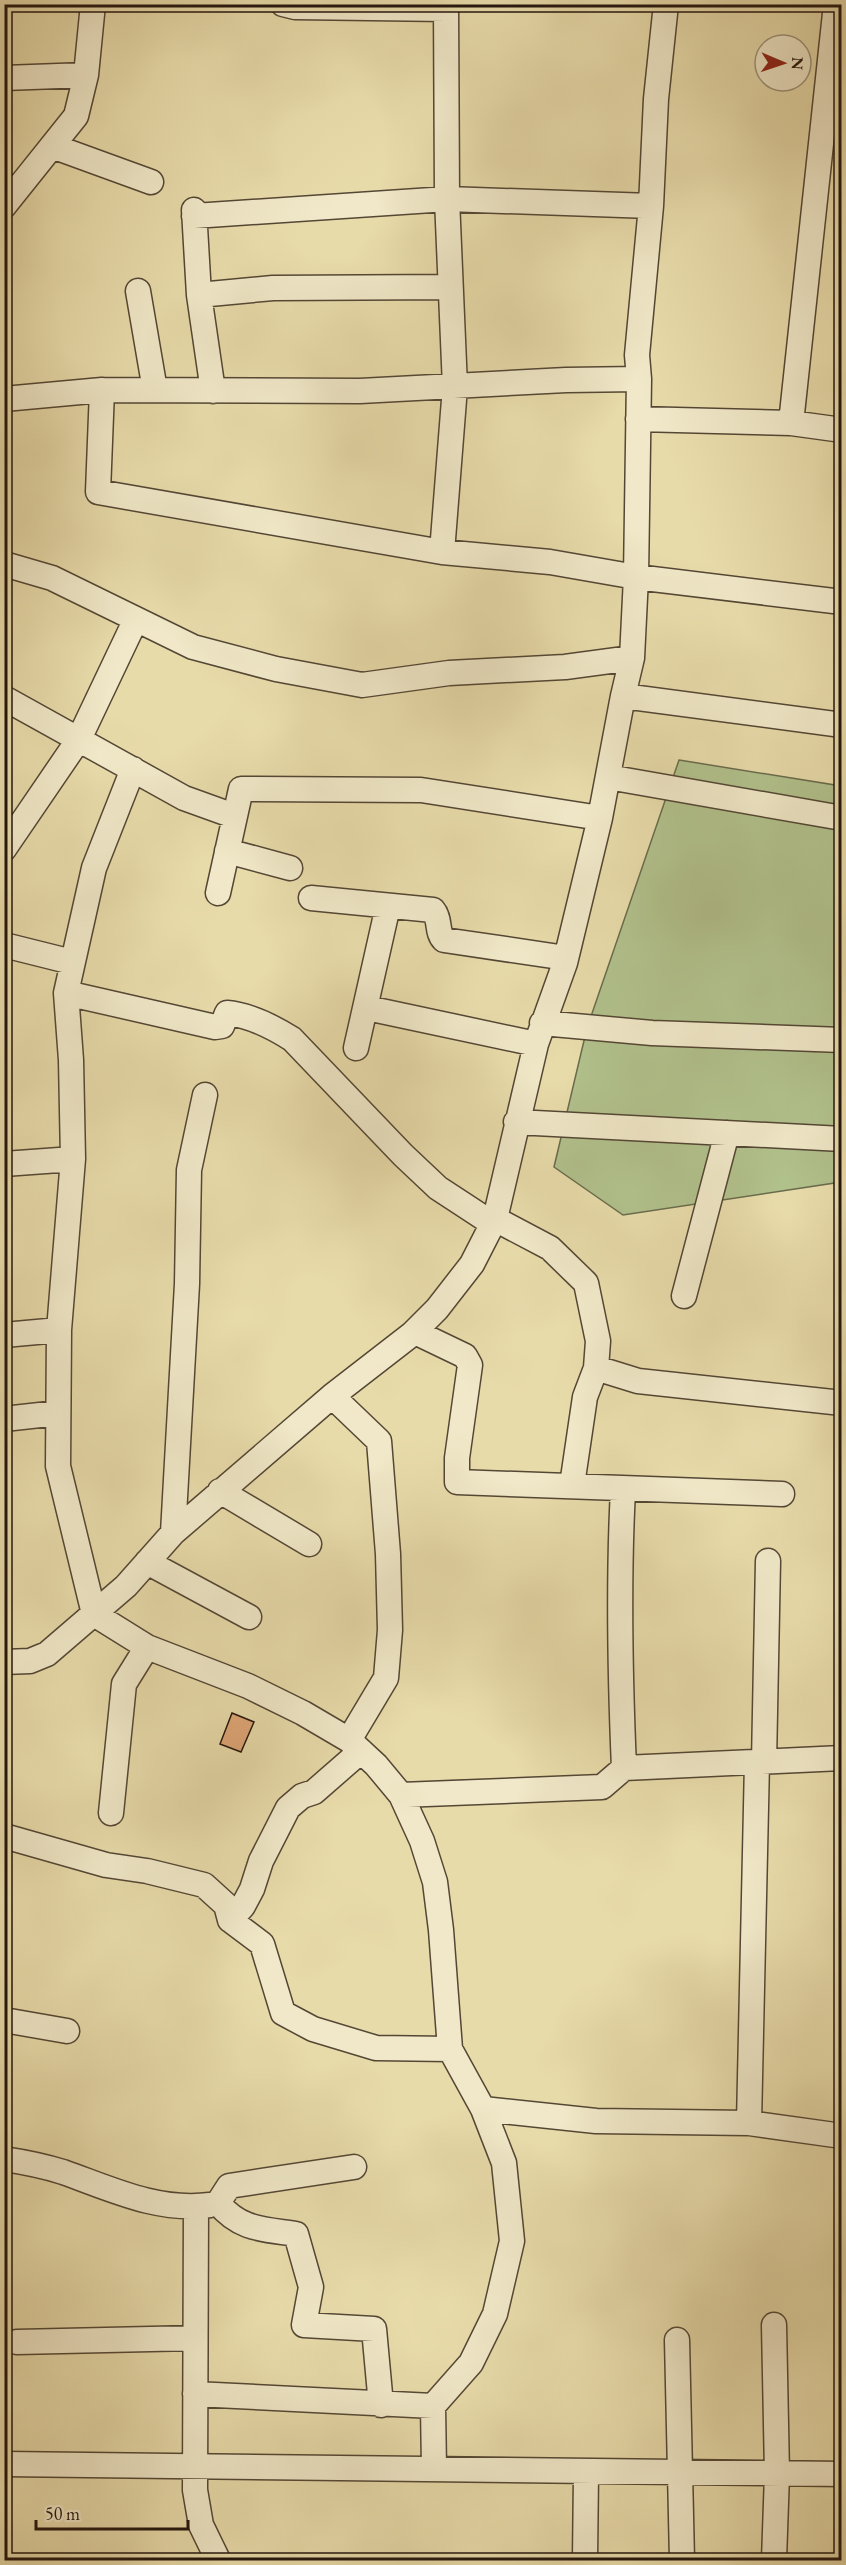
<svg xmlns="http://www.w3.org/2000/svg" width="846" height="2565" viewBox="0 0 846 2565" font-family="'EB Garamond',serif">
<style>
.green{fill:#b1c18c;stroke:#6a6c4d;stroke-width:1.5}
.building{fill:#dfa677;stroke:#23160e;stroke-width:1.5}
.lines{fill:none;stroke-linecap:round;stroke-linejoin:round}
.minor-casing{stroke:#544735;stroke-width:27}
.minor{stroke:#f0e8c8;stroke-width:24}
</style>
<rect width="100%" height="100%" fill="#e8dbaa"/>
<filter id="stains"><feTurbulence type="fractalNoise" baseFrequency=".00333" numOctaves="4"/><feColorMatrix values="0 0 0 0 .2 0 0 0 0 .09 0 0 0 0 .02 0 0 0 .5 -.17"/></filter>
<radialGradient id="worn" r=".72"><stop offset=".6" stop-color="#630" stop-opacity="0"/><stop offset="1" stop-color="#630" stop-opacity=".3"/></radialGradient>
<path class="green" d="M 679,760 L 841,786 L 841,1182 L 623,1215 L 554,1167 L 587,1028 Z"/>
<path class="building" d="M 232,1713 L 254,1722 L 241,1752 L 220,1744 Z"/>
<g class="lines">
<defs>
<path id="minor" d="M 283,4 L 295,7 L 446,9
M 4,78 L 86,75
M 52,146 L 151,182
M 4,206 L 76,116 L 86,75 L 93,4
M 194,210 L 199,295 L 213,391
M 194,216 L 447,199 L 651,206
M 138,291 L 155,390
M 199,295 L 273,288 L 450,287
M 102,390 L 98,492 L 442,552 L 550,562 L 636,577 L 842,602
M 4,399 L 102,390 L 360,391 L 566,380 L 639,379
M 638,419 L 791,423 L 842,430
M 791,423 L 836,4
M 442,552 L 455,387 L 447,199 L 446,4
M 4,564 L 52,578 L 193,647 L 276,669 L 362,685 L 449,673 L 565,667 L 632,658
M 623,696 L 842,725
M 4,698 L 184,798 L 234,816
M 133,769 L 94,868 L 66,993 L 71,1060 L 73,1159 L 59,1330 L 58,1466 L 94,1614 L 147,1647 L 248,1686 L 303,1713 L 349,1740 L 376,1765 L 401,1795 L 422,1841 L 435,1882 L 441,1930 L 450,2049 L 483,2109 L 504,2163 L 512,2241 L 495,2314 L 471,2363 L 433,2406 L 434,2469
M 608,777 L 842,818
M 4,849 L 79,739 L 136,619
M 227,851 L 290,868
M 218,893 L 241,789 L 421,790 L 600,818
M 311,898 L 433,910 C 441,919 436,932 444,940 L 566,958
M 4,945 L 72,962
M 66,993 L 215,1027 L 222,1026 L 227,1013 C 249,1015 273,1027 292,1039 L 403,1155 L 438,1188 L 493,1224
M 367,1008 L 536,1044
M 542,1023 L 652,1033 L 842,1040
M 356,1048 L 388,906
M 516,1122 L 842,1139
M 4,1164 L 73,1159
M 495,1219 L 550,1248 L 586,1283 L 598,1341 L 596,1368 L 585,1397 L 572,1485
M 684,1296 L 727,1133
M 415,1332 L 465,1356 L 470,1365 L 457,1458 L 457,1482 L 782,1494
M 4,1335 L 59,1330
M 596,1368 L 638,1381 L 842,1403
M 332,1396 L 379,1441 L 388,1554 L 390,1630 L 386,1678 L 349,1740
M 4,1419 L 58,1413
M 623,1490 C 618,1583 620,1675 624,1768
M 220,1491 L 309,1544
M 173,1533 L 187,1284 L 189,1170 L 205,1095
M 147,1562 L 249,1617
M 4,1662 L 30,1661 L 47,1654 L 126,1586 L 173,1533 L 332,1396 L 412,1334 L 437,1309 L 472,1264 L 495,1219 L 536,1044 L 565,963 L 600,818 L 623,696 L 632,658 L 636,577 L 639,379 L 637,355 L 651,206 L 656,99 L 666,4
M 764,1762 L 768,1561
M 401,1795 L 602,1787 L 624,1768 L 842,1758
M 111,1813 L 124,1684 L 147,1647
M 4,1836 L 106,1865 L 147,1871 L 204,1885 L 226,1905 L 230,1920 L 262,1944 L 283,2013 L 313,2029 L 376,2048 L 450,2049
M 230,1920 L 243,1906 L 252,1889 L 261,1861 L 288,1808 L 302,1796 L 314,1792 L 361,1751
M 4,2020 L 67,2031
M 483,2109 L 596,2121 L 749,2123 L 842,2136
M 749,2123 L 757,1762
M 4,2159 C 24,2162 44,2166 63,2172 C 111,2189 158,2212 210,2205
M 354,2167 L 229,2186 L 218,2203 C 240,2230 263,2229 296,2234 L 311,2287 L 304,2325 L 374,2329 L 381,2405
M 196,2207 L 195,2490 L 201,2525 L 218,2560
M 774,2325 L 777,2474 L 774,2560
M 677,2340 L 682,2560
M 17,2342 L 195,2338
M 195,2394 L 433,2406
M 4,2464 L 842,2474
M 585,2560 L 586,2473"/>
</defs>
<use href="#minor" class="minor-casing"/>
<use href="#minor" class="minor"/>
</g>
<rect width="846" height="2565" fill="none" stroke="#e8dbaa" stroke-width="24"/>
<rect x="6" y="6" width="834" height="2553" fill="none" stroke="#23160e" stroke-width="3"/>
<rect x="12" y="12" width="822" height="2541" fill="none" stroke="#23160e" stroke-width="1.5"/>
<g transform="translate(783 63) rotate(92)"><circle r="28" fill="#f0e8c8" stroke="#9e947e" stroke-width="1.5"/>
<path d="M0-4.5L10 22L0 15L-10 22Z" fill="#8f2418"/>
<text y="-9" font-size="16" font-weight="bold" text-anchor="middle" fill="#23160e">N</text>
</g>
<path d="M36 2520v9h152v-9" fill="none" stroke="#23160e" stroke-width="3"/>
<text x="45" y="2520" font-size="18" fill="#23160e" stroke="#f0e8c8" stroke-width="4.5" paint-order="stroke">50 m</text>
<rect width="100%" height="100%" filter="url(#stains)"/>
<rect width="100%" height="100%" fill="url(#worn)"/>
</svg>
